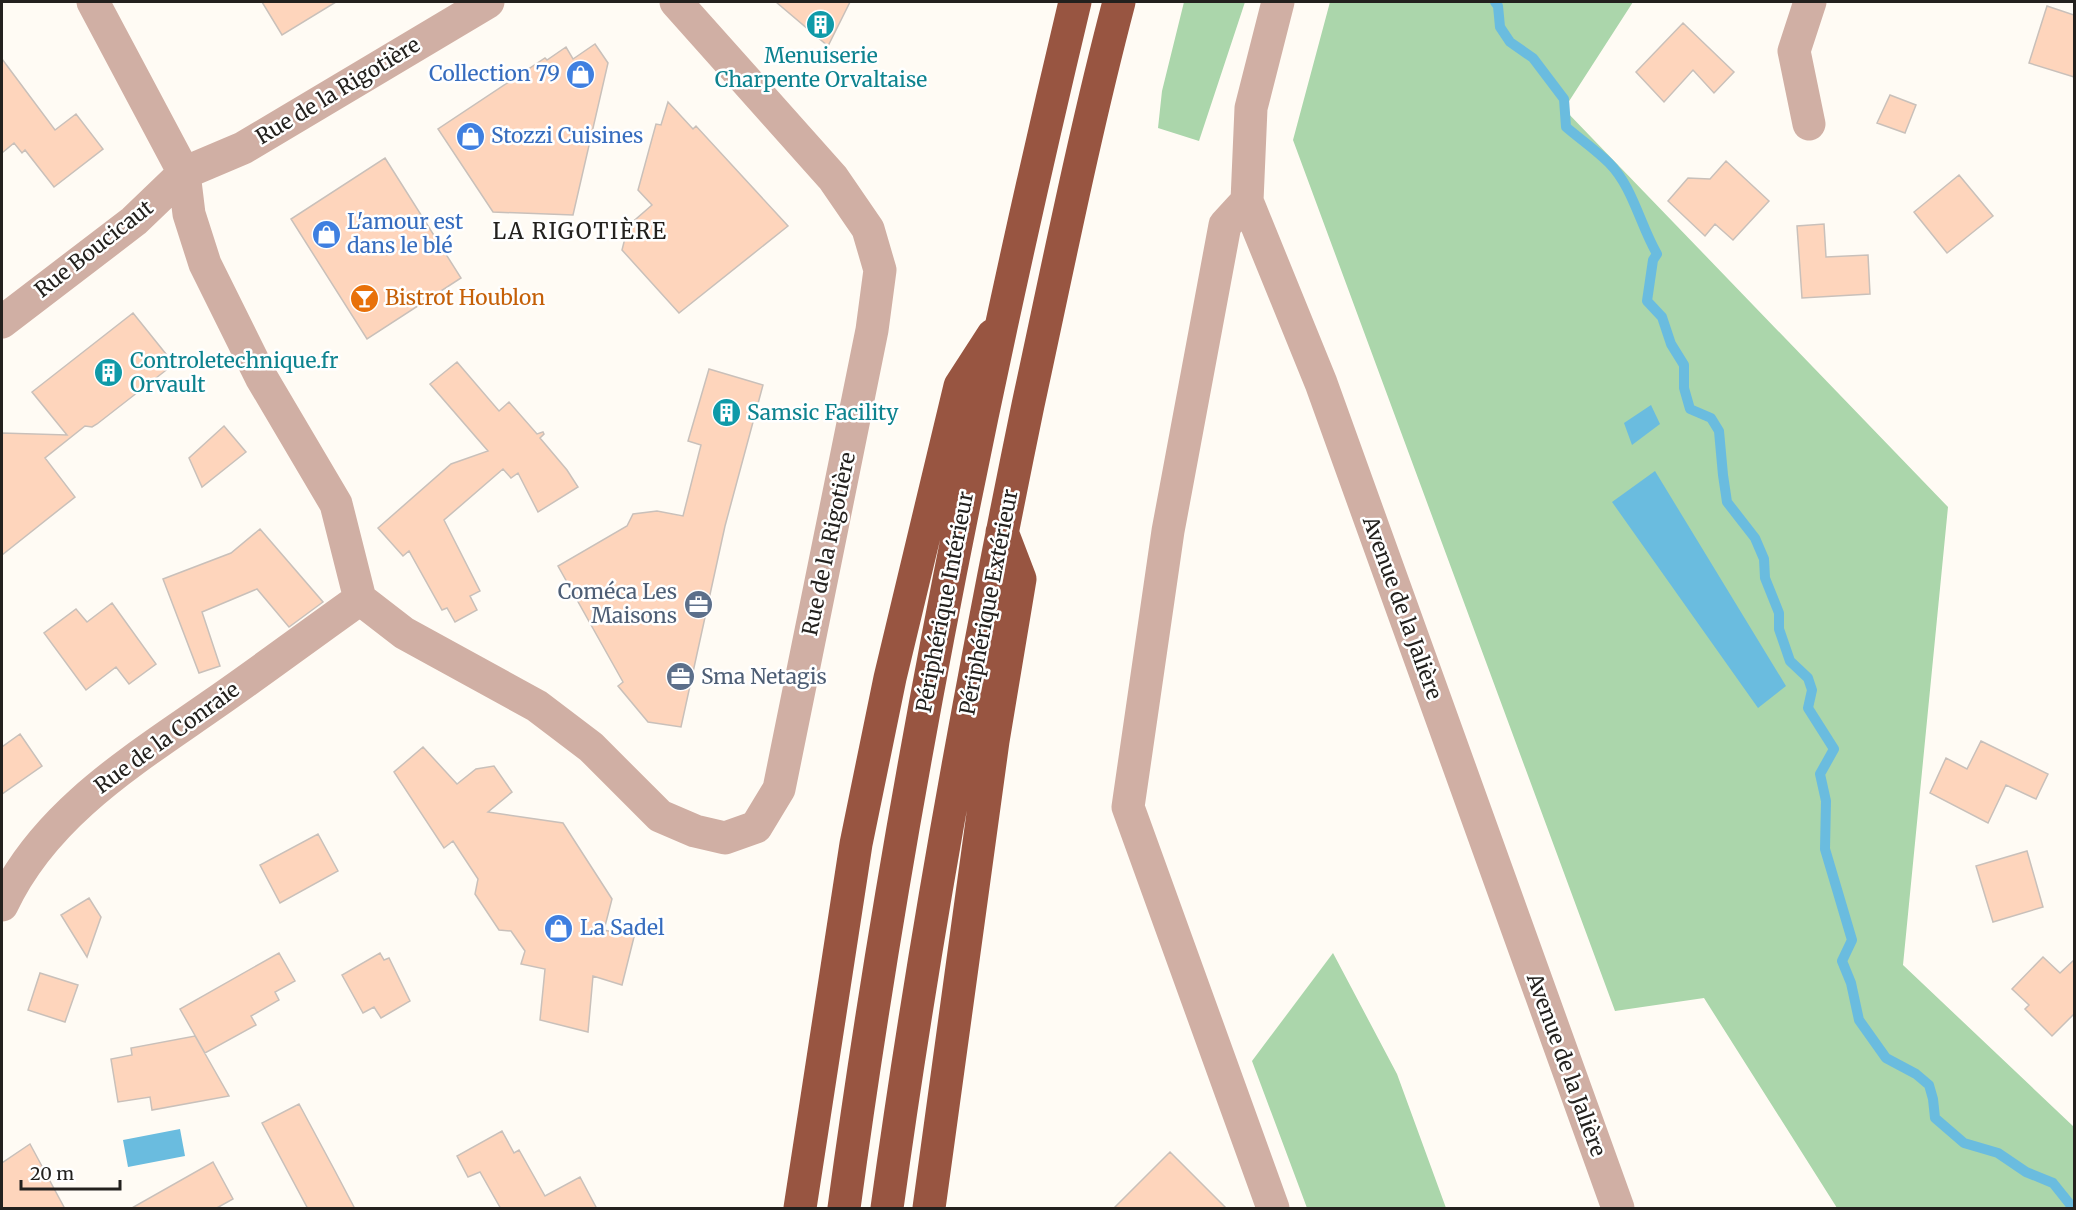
<svg xmlns="http://www.w3.org/2000/svg" width="2076" height="1210" viewBox="0 0 2076 1210" font-family="Merriweather,serif">
<style>
.green{fill:#abd6ab}
.water{fill:#6abcdf}
.lines{fill:none;stroke-linecap:round;stroke-linejoin:round}
.stream{stroke:#6abcdf;stroke-width:10}
.building{fill:#fed5bc;stroke:#c9c0ba;stroke-width:1.5}
.minor{stroke:#d0afa4;stroke-width:33}
.highway{stroke:#985541;stroke-width:33}
.labels{text-anchor:middle;stroke-width:5;stroke-linejoin:round;paint-order:stroke}
.culture-label{font-size:21px;fill:#0d838f;stroke:#fff;text-anchor:start}
.shop-label{font-size:21px;fill:#366cbe;stroke:#fff;text-anchor:start}
.street-label{font-size:21px;fill:#23211e;stroke:#fff}
.food-label{font-size:21px;fill:#c56008;stroke:#fff;text-anchor:start}
.service-label{font-size:21px;fill:#4e5e75;stroke:#fff;text-anchor:end}
.neighbourhood-label{font-size:22px;letter-spacing:1.5px;fill:#23211e;stroke:#fff}
</style>
<rect width="100%" height="100%" fill="#fffbf4"/>
<path class="green" d="M 1184,2 L 1245,2 L 1199,141 L 1158,128 L 1162,91 Z
M 1330,2 L 1633,2 L 1564,109 L 1948,507 L 1903,965 L 2074,1127 L 2074,1208 L 1837,1208 L 1704,998 L 1615,1011 L 1293,140 Z
M 1333,953 L 1397,1074 L 1446,1208 L 1307,1208 L 1252,1061 Z"/>
<path class="water" d="M 1651,405 L 1660,424 L 1632,445 L 1624,423 Z
M 1655,471 L 1786,686 L 1758,708 L 1612,502 Z
M 180,1129 L 185,1156 L 128,1167 L 123,1140 Z"/>
<g class="lines">
<path class="stream" d="M 1495,2 L 1498,6 L 1500,27 L 1510,42 L 1533,58 L 1564,99 L 1566,127 C 1580,139 1596,150 1609,163 C 1633,187 1640,225 1657,254 L 1653,260 L 1647,301 L 1662,317 L 1671,344 L 1684,365 L 1684,388 L 1690,409 L 1711,418 L 1719,431 L 1723,475 L 1727,502 L 1755,538 L 1764,559 L 1765,578 L 1779,613 L 1779,629 L 1790,661 L 1808,678 L 1812,690 L 1808,708 L 1834,749 L 1820,774 L 1826,801 L 1825,849 L 1852,940 L 1842,961 L 1851,983 L 1859,1020 L 1886,1058 L 1916,1074 L 1929,1085 L 1933,1099 L 1935,1118 L 1964,1143 L 1998,1153 L 2026,1172 L 2053,1183 L 2073,1208"/>
</g>
<path class="building" d="M 262,2 L 336,2 L 282,35 Z
M 776,2 L 850,2 L 828,46 Z
M 2047,6 L 2074,15 L 2074,77 L 2029,63 Z
M 1683,23 L 1734,72 L 1714,93 L 1693,70 L 1664,102 L 1636,72 Z
M 595,44 L 608,63 L 573,215 L 493,212 L 438,129 L 545,58 L 547,60 L 566,47 L 573,59 Z
M 2,59 L 55,130 L 76,114 L 103,149 L 54,187 L 25,150 L 22,153 L 14,143 L 2,153 Z
M 1890,95 L 1916,105 L 1905,133 L 1877,123 Z
M 668,102 L 693,129 L 696,126 L 788,226 L 679,313 L 622,250 L 628,226 L 652,205 L 638,190 L 656,124 L 661,125 Z
M 385,158 L 461,278 L 367,339 L 291,219 Z
M 1726,161 L 1769,201 L 1733,240 L 1715,224 L 1705,236 L 1668,201 L 1688,178 L 1710,179 Z
M 1959,175 L 1993,216 L 1947,253 L 1914,212 Z
M 1824,224 L 1826,257 L 1868,255 L 1870,294 L 1802,298 L 1797,226 Z
M 133,313 L 174,364 L 97,424 L 92,427 L 85,426 L 45,458 L 75,497 L 2,555 L 2,433 L 67,435 L 32,392 Z
M 457,362 L 499,411 L 509,402 L 537,434 L 543,432 L 544,434 L 540,438 L 567,470 L 578,487 L 538,512 L 518,473 L 511,478 L 503,469 L 444,520 L 480,591 L 470,596 L 477,610 L 455,622 L 447,608 L 442,610 L 409,551 L 403,556 L 378,528 L 451,464 L 488,451 L 430,384 Z
M 709,369 L 763,385 L 725,526 L 681,727 L 648,722 L 618,686 L 623,682 L 558,566 L 627,526 L 633,514 L 657,511 L 683,516 L 701,445 L 688,441 Z
M 224,426 L 246,452 L 202,487 L 189,458 Z
M 260,529 L 323,602 L 289,627 L 257,589 L 202,612 L 220,666 L 199,673 L 163,579 L 231,553 Z
M 112,603 L 156,664 L 129,684 L 116,667 L 86,690 L 44,633 L 76,609 L 87,622 Z
M 20,734 L 42,766 L 2,794 L 2,747 Z
M 1981,741 L 2048,774 L 2036,799 L 2006,785 L 1988,823 L 1930,793 L 1946,758 L 1967,769 Z
M 423,747 L 457,784 L 476,769 L 494,766 L 512,792 L 488,812 L 563,823 L 612,899 L 604,930 L 634,937 L 622,985 L 593,976 L 588,1032 L 540,1020 L 545,969 L 521,964 L 525,951 L 511,931 L 499,930 L 475,894 L 478,879 L 453,841 L 444,848 L 394,772 Z
M 318,834 L 338,871 L 280,903 L 260,865 Z
M 2027,851 L 2043,907 L 1993,922 L 1976,866 Z
M 89,898 L 101,917 L 87,957 L 61,915 Z
M 279,953 L 295,981 L 275,992 L 279,1000 L 251,1016 L 256,1025 L 205,1053 L 180,1009 Z
M 380,953 L 384,960 L 389,958 L 410,1001 L 381,1018 L 374,1007 L 363,1013 L 342,975 Z
M 2043,957 L 2060,973 L 2074,960 L 2074,1014 L 2052,1036 L 2025,1009 L 2029,1005 L 2012,989 Z
M 40,973 L 78,985 L 65,1022 L 28,1010 Z
M 195,1036 L 229,1096 L 152,1110 L 150,1097 L 118,1102 L 111,1059 L 132,1055 L 131,1048 Z
M 299,1104 L 335,1171 L 355,1209 L 308,1209 L 262,1123 Z
M 502,1131 L 514,1153 L 519,1150 L 545,1196 L 580,1177 L 597,1209 L 501,1209 L 480,1172 L 468,1177 L 457,1156 Z
M 30,1144 L 65,1209 L 2,1209 L 2,1163 Z
M 1170,1152 L 1227,1209 L 1113,1209 Z
M 213,1162 L 233,1199 L 215,1209 L 130,1209 Z"/>
<g class="lines">
<path class="minor" d="M 93,2 L 184,173 L 189,214 L 205,264 L 261,377 L 336,504 L 360,599 L 404,633 L 537,706 L 591,747 L 660,816 L 695,831 L 725,838 L 756,827 L 779,789 L 872,330 L 880,270 L 868,229 L 833,178 L 676,2
M 1278,2 L 1251,108 L 1247,201 L 1321,383 L 1618,1208
M 1809,124 L 1794,51 L 1810,2
M 1247,201 L 1225,225 L 1168,531 L 1128,807 L 1273,1208
M 2,322 L 134,221 L 184,173 L 243,148 L 488,2
M 2,905 C 45,813 135,759 215,703 C 264,669 312,633 360,599"/>
<path class="highway" d="M 800,1208 L 856,844 L 890,678 L 960,386 L 993,335
M 844,1208 C 899,802 980,400 1075,2
M 887,1208 C 924,939 973,672 1028,405 C 1057,271 1084,135 1119,2
M 929,1208 L 993,741 L 1020,579 L 1002,532"/>
</g>
<defs>
<symbol id="building-disc" viewBox="-11 -11 22 22"><circle r="9.5" fill="#0f9aa8" stroke="#fff"/><path d="M-4-6H4V6H1V3H-1V6H-4ZM-2.5-4.3h1.7v1.8h-1.7ZM.8-4.3h1.7v1.8H.8ZM-2.5-1h1.7V.8h-1.7ZM.8-1h1.7V.8H.8Z" fill="#fff"/></symbol>
<symbol id="shop-disc" viewBox="-11 -11 22 22"><circle r="9.5" fill="#3f7fe0" stroke="#fff"/><path d="M-5-2.5h2.3a2.7 3.5 0 0 1 5.4 0H5L5.5 6h-11ZM-1.5-2.5h3a1.5 2.3 0 0 0-3 0Z" fill="#fff"/></symbol>
<symbol id="bar-disc" viewBox="-11 -11 22 22"><circle r="9.5" fill="#e8710a" stroke="#fff"/><path d="M-6-5H6L.8 .8V4.5H3.5V6h-7V4.5H-.8V.8Z" fill="#fff"/></symbol>
<symbol id="office-disc" viewBox="-11 -11 22 22"><circle r="9.5" fill="#5c6f8a" stroke="#fff"/><path d="M-6-3h4V-5.5h4V-3h4V5H-6ZM-1-4.5V-3h2v-1.5ZM-6 0V1H6V0Z" fill="#fff"/></symbol>
</defs>
<g fill-rule="evenodd">
<use href="#building-disc" x="804" y="8" width="33" height="33"/>
<use href="#shop-disc" x="564" y="58" width="33" height="33"/>
<use href="#shop-disc" x="454" y="120" width="33" height="33"/>
<use href="#shop-disc" x="310" y="218" width="33" height="33"/>
<use href="#bar-disc" x="348" y="282" width="33" height="33"/>
<use href="#building-disc" x="92" y="356" width="33" height="33"/>
<use href="#building-disc" x="710" y="396" width="33" height="33"/>
<use href="#office-disc" x="682" y="588" width="33" height="33"/>
<use href="#office-disc" x="664" y="660" width="33" height="33"/>
<use href="#shop-disc" x="542" y="912" width="33" height="33"/>
</g>
<g class="labels">
<g class="culture-label">
<text x="821" y="63" text-anchor="middle">Menuiserie<tspan x="821" dy="24">Charpente Orvaltaise</tspan></text>
<text x="130" y="368">Controletechnique.fr<tspan x="130" dy="24">Orvault</tspan></text>
<text x="747" y="420">Samsic Facility</text>
</g>
<g class="shop-label">
<text x="560" y="81" text-anchor="end">Collection 79</text>
<text x="491" y="143">Stozzi Cuisines</text>
<text x="347" y="229">L'amour est<tspan x="347" dy="24">dans le blé</tspan></text>
<text x="580" y="935">La Sadel</text>
</g>
<g class="street-label">
<text transform="translate(338 91) rotate(-31)" y="7">Rue de la Rigotière</text>
<text transform="translate(94 249) rotate(-38)" y="7">Rue Boucicaut</text>
<text transform="translate(829 544) rotate(-78)" y="7">Rue de la Rigotière</text>
<text transform="translate(945 602) rotate(-79)" y="7">Périphérique Intérieur</text>
<text transform="translate(989 602) rotate(-79)" y="7">Périphérique Extérieur</text>
<text transform="translate(1402 608) rotate(70)" y="7">Avenue de la Jalière</text>
<text transform="translate(167 738) rotate(-36)" y="7">Rue de la Conraie</text>
<text transform="translate(1566 1065) rotate(70)" y="7">Avenue de la Jalière</text>
</g>
<g class="food-label">
<text x="385" y="305">Bistrot Houblon</text>
</g>
<g class="service-label">
<text x="677" y="599">Coméca Les<tspan x="677" dy="24">Maisons</tspan></text>
<text x="701" y="684" text-anchor="start">Sma Netagis</text>
</g>
<g class="neighbourhood-label">
<text x="580" y="239">LA RIGOTIÈRE</text>
</g>
</g>
<rect width="2076" height="1210" fill="none" stroke="#23211e" stroke-width="6"/>
<path d="M21 1180v9h99v-9" fill="none" stroke="#23211e" stroke-width="3"/>
<text x="30" y="1180" font-size="18" fill="#23211e" stroke="#ffffff" stroke-width="4.5" paint-order="stroke">20 m</text>
</svg>
